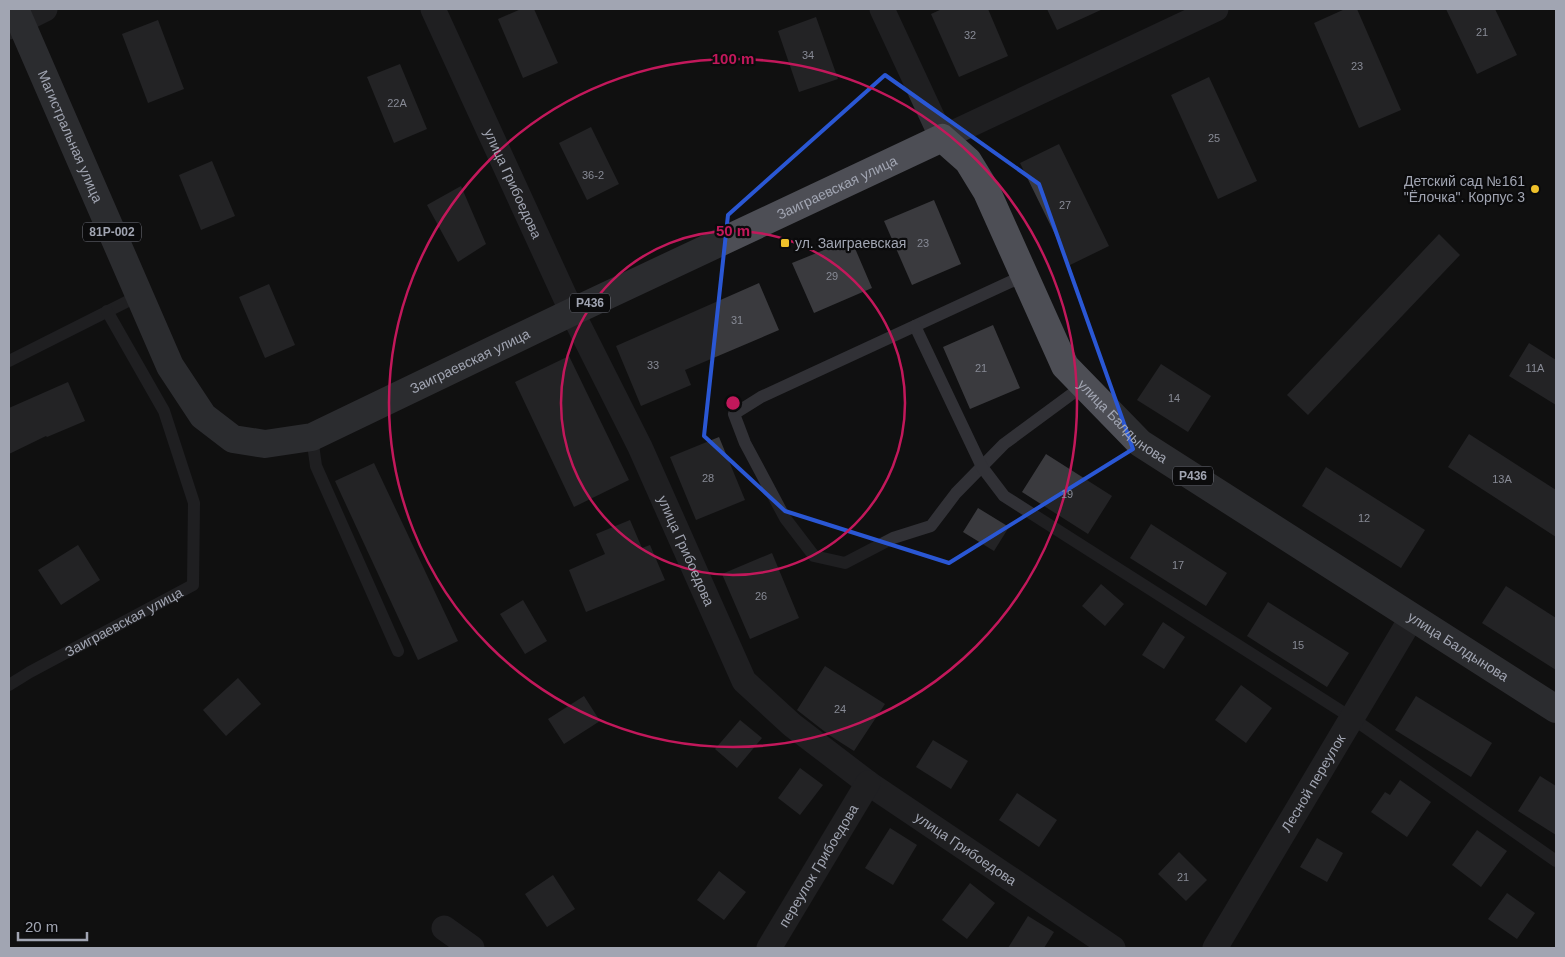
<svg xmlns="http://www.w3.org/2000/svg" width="1565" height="957" viewBox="0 0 1565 957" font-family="Helvetica,sans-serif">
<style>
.building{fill:#3a3a3e}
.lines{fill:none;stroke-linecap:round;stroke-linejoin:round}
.lane{stroke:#313136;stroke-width:12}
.street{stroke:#313136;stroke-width:25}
.primary{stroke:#4d4e55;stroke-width:28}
.marked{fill:none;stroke:#2a57d4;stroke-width:4;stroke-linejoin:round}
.ring{fill:none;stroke:#c2185b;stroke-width:2.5}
.poi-dot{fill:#efc12a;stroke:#0b0b0c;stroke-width:2}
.labels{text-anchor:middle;stroke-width:4.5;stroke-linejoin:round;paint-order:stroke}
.number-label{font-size:11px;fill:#878a95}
.shield{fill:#0b0b0c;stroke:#747780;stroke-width:1}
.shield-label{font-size:12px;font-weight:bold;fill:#a1a5b2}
.street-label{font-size:14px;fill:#a1a5b2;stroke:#0b0b0c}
.poi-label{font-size:14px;fill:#a1a5b2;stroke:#0b0b0c;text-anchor:end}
.centre{fill:#c2185b;stroke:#0b0b0c;stroke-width:2.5}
.ring-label{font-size:15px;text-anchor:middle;font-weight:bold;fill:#c2185b;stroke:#0b0b0c;stroke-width:4.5;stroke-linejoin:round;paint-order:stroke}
</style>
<rect width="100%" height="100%" fill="#101011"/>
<path class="building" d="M 521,9 L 534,9 L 558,63 L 523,78 L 498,19 Z
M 942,9 L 988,9 L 1008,56 L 959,77 L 931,14 Z
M 1047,9 L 1103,9 L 1057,30 Z
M 1345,9 L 1357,9 L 1401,110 L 1359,128 L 1314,23 Z
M 1446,9 L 1495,9 L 1517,55 L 1477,74 Z
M 816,17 L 838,79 L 799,92 L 778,31 Z
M 158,20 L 184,89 L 148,103 L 122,34 Z
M 400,64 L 427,129 L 394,143 L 367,77 Z
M 1209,77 L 1257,181 L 1218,199 L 1171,95 Z
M 591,127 L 619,184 L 587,200 L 559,143 Z
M 1059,144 L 1109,246 L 1070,265 L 1020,163 Z
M 212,161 L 235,216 L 201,230 L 179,175 Z
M 461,186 L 486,244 L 458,262 L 427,205 Z
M 934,200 L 961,264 L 912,285 L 884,221 Z
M 1439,234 L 1460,255 L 1308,415 L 1287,395 Z
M 851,239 L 872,288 L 814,313 L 792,263 Z
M 759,283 L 779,330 L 685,370 L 691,385 L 641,406 L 616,346 Z
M 269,284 L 295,345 L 265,358 L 239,297 Z
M 993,325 L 1020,388 L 970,409 L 943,347 Z
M 1529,343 L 1556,360 L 1556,405 L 1509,376 Z
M 569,356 L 629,480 L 574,507 L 515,382 Z
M 1161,364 L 1211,396 L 1188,432 L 1137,400 Z
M 68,382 L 85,421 L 47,437 L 46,436 L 9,454 L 9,408 Z
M 1469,434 L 1556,490 L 1556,537 L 1448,467 Z
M 719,437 L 745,500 L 696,520 L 670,457 Z
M 1046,454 L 1112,496 L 1088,534 L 1022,492 Z
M 374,463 L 458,641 L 418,660 L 335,481 Z
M 1326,467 L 1425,530 L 1401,568 L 1302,506 Z
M 978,508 L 1009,527 L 994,551 L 963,532 Z
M 630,520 L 642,548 L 650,545 L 665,580 L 586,612 L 569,570 L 605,554 L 596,534 Z
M 1151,524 L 1227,573 L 1206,606 L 1130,558 Z
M 78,545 L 100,580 L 61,605 L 38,570 Z
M 772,553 L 799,618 L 750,639 L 722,574 Z
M 1101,584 L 1124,604 L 1105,626 L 1082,606 Z
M 1506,586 L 1556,618 L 1556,670 L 1482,623 Z
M 523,600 L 547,641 L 525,654 L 500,614 Z
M 1268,602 L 1349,653 L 1327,687 L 1247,636 Z
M 1163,622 L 1185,637 L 1164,669 L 1142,655 Z
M 825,666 L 885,704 L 854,751 L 829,735 L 797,710 Z
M 238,678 L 261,704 L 226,736 L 203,710 Z
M 1241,685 L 1272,708 L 1246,743 L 1215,720 Z
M 584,696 L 600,721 L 564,744 L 548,719 Z
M 1416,696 L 1492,743 L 1471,777 L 1395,730 Z
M 740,720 L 762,738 L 737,768 L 715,749 Z
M 933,740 L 968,761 L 951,789 L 916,767 Z
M 800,768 L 823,785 L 800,815 L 778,798 Z
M 1540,776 L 1556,786 L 1556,835 L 1518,811 Z
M 1400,780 L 1431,802 L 1407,837 L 1371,812 L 1385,792 L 1390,795 Z
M 1017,793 L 1057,820 L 1039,847 L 999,820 Z
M 890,828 L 917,845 L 893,885 L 865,868 Z
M 1477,830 L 1507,851 L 1481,887 L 1452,865 Z
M 1317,838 L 1343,853 L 1327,882 L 1300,867 Z
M 1179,852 L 1207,880 L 1186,901 L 1158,874 Z
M 719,871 L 746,892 L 724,920 L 697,900 Z
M 553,875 L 575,909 L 547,927 L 525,894 Z
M 970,883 L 995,903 L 967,939 L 942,920 Z
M 1507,893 L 1535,913 L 1517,939 L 1488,919 Z
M 1028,916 L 1054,932 L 1044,948 L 1008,948 Z"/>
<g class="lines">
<g class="lane">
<path d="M 1025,277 L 1010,282 L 761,397 L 734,414 L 745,443 L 785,518 L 814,556 L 845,563 L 893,538 L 931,526 L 956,493 L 1004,444 L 1084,385"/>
<path d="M 915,326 L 982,467 L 1004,496 L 1352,718 L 1556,861"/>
<path d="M 9,361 L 140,295"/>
<path d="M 312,437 L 316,466 L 398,651"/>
<path id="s1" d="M 9,685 L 30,672 L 193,585 L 194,503 L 164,411 L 107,311"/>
</g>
<g class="street">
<path id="s2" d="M 433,9 L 572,312 L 640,447 L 744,681 L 792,725 L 868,783 L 1113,948"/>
<path d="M 882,9 L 942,138 L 1216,9"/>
<path d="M 9,27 L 45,9"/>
<path d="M 444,928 L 472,948"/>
<path id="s3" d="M 769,948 L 868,783"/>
<path id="s4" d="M 1215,948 L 1412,617"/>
</g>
<path class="primary" id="s5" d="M 15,9 L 170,366 L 203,416 L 233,439 L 265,444 L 312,437 L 572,312 L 942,138 L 968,161 L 987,192 L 1065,366 L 1140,443 L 1556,709"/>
</g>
<path d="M0 0H1565V957H0ZM 885,75 L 1039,184 L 1133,449 L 949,563 L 785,511 L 704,436 L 728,215 Z" fill="#101011" fill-opacity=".55" fill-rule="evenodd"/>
<path class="marked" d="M 885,75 L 1039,184 L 1133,449 L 949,563 L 785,511 L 704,436 L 728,215 Z"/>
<g class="ring">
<circle cx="733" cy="403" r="172"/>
<circle cx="733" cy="403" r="344"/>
</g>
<g class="poi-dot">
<circle cx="1535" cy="189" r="5"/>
<rect x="780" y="238" width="10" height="10" rx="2.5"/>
</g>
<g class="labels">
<g class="number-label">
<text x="1482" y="36">21</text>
<text x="970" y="39">32</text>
<text x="808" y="59">34</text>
<text x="1357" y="70">23</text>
<text x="397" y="107">22А</text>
<text x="1214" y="142">25</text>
<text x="593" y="179">36-2</text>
<text x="1065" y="209">27</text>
<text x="923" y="247">23</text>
<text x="832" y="280">29</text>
<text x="737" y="324">31</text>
<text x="653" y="369">33</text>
<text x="981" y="372">21</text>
<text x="1535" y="372">11А</text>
<text x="1174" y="402">14</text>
<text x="708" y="482">28</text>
<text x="1502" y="483">13А</text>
<text x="1067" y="498">19</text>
<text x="1364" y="522">12</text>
<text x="1178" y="569">17</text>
<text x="761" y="600">26</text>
<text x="1298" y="649">15</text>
<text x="840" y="713">24</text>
<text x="1183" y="881">21</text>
</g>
<g class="shield">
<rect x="83" y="222.5" width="58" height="19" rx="4"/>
<rect x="570" y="293.5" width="40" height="19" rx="4"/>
<rect x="1173" y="466.5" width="40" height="19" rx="4"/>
</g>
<g class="shield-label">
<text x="112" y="236">81Р-002</text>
<text x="590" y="307">P436</text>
<text x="1193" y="480">P436</text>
</g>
<g class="street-label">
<text dy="5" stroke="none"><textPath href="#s5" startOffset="139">Магистральная улица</textPath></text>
<text dy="5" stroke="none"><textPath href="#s2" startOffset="192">улица Грибоедова</textPath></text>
<text dy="5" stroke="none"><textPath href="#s5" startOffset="1148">Заиграевская улица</textPath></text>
<text dy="5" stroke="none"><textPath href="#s5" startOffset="742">Заиграевская улица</textPath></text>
<text dy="5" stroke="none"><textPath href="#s5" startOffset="1606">улица Балдынова</textPath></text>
<text dy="5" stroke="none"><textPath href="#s2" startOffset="598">улица Грибоедова</textPath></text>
<text dy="5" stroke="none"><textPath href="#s1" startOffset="131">Заиграевская улица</textPath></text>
<text dy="5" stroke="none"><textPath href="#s5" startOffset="2011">улица Балдынова</textPath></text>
<text dy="5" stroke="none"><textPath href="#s4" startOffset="192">Лесной переулок</textPath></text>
<text dy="5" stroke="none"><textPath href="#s2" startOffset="1019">улица Грибоедова</textPath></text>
<text dy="5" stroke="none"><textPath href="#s3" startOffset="96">переулок Грибоедова</textPath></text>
</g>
<g class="poi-label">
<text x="1525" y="186">Детский сад №161<tspan x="1525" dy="16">"Ёлочка". Корпус 3</tspan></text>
<text x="795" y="248" text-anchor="start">ул. Заиграевская</text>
</g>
</g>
<circle cx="733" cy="403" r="8" class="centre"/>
<g class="ring-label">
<text x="733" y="64">100 m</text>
<text x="733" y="236">50 m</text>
</g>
<rect width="1565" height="957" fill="none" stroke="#a1a5b2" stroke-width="20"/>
<path d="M18 932v8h69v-8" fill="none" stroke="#a1a5b2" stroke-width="2.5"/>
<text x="25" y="932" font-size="15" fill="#a1a5b2" stroke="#0b0b0c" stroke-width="4" paint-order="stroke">20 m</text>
</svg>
